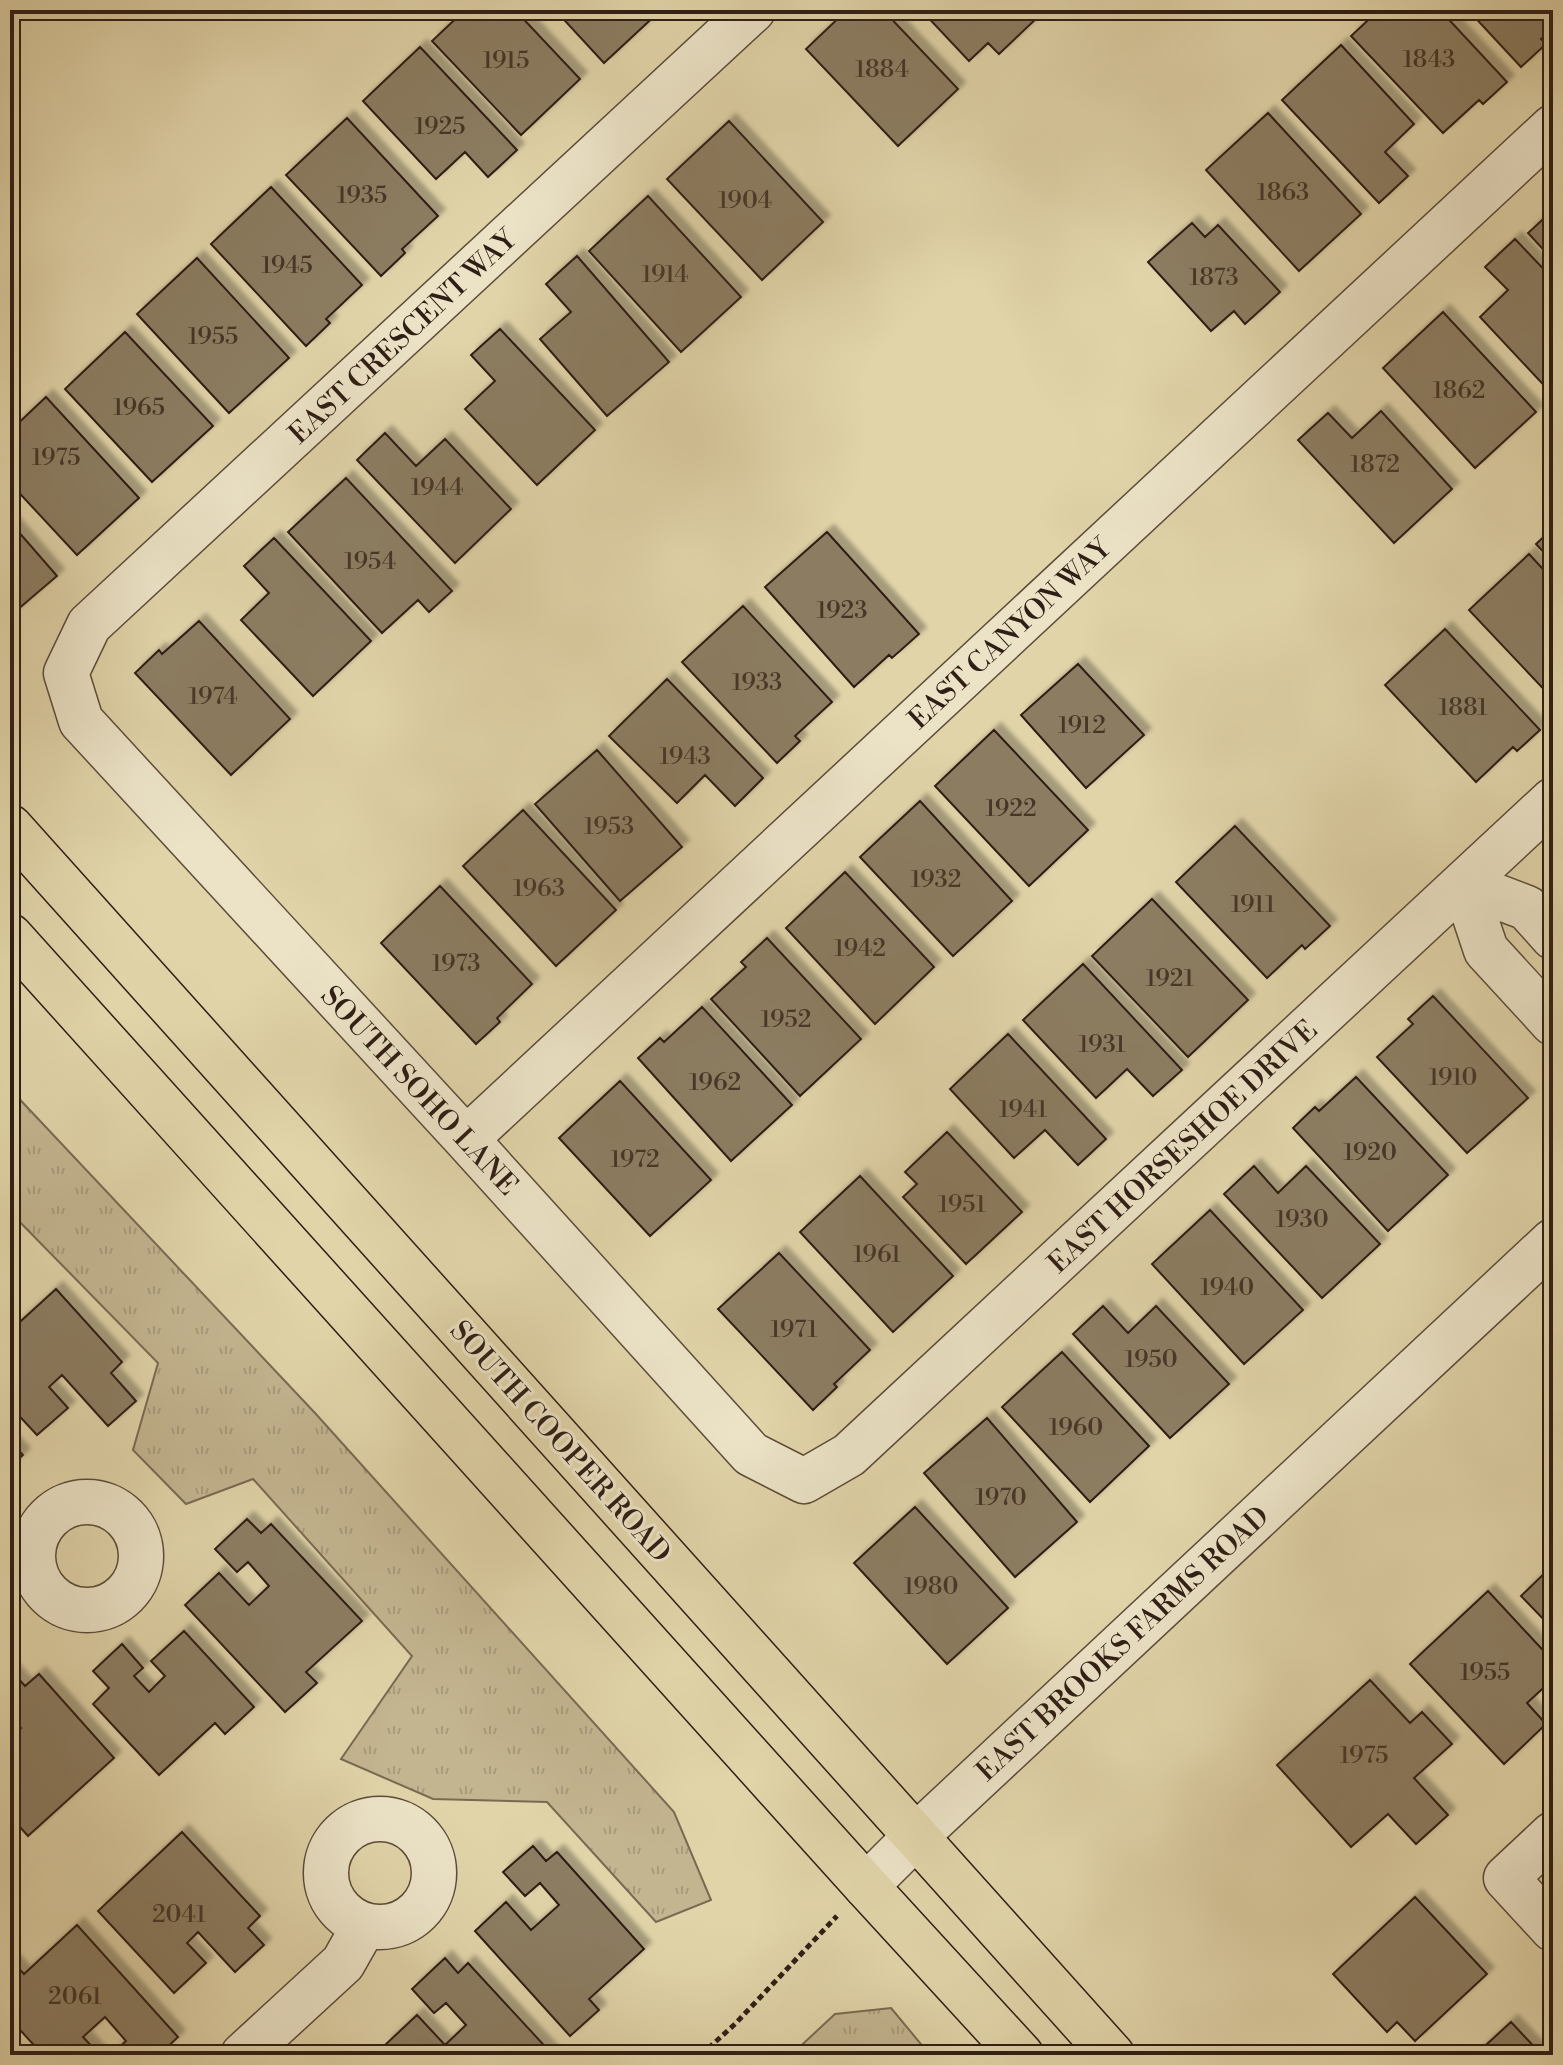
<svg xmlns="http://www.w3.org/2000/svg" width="1563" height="2065" viewBox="0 0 1563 2065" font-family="'Libre Bodoni',serif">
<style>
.park{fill:url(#park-tufts);stroke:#796a52;stroke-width:2}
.building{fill:#8c7d62;stroke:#2f1e15;stroke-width:2;filter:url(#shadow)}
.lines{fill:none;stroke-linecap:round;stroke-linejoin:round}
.minor-casing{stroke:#5c4c3a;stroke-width:47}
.major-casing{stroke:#2f1e15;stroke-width:47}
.path{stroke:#2f1e15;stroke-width:5;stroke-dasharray:6 4;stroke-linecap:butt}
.minor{stroke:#ece3c7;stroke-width:44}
.major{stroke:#e1d4a9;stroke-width:44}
.labels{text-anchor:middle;stroke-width:6;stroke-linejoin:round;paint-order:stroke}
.number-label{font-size:24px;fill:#463628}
.street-label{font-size:28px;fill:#2f1e15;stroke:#ece3c7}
</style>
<defs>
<pattern id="park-tufts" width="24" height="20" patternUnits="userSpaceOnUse" patternTransform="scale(2)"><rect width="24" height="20" fill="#c3b590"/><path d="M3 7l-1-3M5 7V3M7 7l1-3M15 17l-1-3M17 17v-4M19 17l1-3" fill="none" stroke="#a89b7b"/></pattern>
<filter id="shadow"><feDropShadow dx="7" dy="-7" stdDeviation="2" flood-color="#0004"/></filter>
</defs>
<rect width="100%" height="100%" fill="#e1d4a9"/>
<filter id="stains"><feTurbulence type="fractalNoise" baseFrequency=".0025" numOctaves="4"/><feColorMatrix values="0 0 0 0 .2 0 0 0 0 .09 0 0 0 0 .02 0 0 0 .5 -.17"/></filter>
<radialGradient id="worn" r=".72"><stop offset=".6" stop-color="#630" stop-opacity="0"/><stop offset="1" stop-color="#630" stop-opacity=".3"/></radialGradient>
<path class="park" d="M 10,1089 L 315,1413 L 674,1812 L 711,1900 L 656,1922 L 547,1802 L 433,1799 L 341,1759 L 412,1656 L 253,1479 L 186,1504 L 133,1450 L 158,1363 L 10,1212 Z
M 891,2008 L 930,2055 L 791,2055 L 835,2014 Z"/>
<path class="building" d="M 465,10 L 515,10 L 580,79 L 521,135 L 432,41 Z
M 555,10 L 661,10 L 604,63 Z
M 847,10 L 883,10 L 958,89 L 898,146 L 806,49 Z
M 921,10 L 1035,10 L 1040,15 L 999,54 L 988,43 L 969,61 Z
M 1379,10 L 1440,10 L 1507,82 L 1483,104 L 1479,100 L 1443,133 L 1351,36 Z
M 1468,10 L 1553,10 L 1553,28 L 1541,39 L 1546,44 L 1521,67 Z
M 1341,45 L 1414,124 L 1385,152 L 1408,176 L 1379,203 L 1282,100 Z
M 420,47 L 517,150 L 488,177 L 465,152 L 436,179 L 363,101 Z
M 1268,113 L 1361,214 L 1299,271 L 1206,170 Z
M 347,118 L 438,216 L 402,249 L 405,253 L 381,276 L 286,175 Z
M 729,121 L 823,222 L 762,280 L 667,179 Z
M 271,187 L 362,285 L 326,319 L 330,323 L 306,346 L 211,244 Z
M 648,196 L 741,297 L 681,352 L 589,251 Z
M 1553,210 L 1553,260 L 1528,233 Z
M 1192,223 L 1205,237 L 1218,225 L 1280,292 L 1245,324 L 1234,311 L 1211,331 L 1148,262 Z
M 1515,239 L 1553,279 L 1553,395 L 1480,317 L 1508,290 L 1485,267 Z
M 577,256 L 669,362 L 607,416 L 540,339 L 571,312 L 546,284 Z
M 197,258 L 289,358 L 229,413 L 137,314 Z
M 1443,312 L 1536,412 L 1475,468 L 1383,368 Z
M 500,329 L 595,430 L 537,485 L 465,409 L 495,381 L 471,355 Z
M 125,332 L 213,426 L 152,482 L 65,389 Z
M 46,397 L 139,498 L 77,555 L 10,483 L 10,431 Z
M 1381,411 L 1452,489 L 1394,543 L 1298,440 L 1328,413 L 1352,438 Z
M 385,433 L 416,466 L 445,439 L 511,509 L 455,563 L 357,460 Z
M 346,478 L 452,591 L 429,612 L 418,600 L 382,633 L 288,532 Z
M 10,522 L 57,576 L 10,616 Z
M 1553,528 L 1553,562 L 1536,544 Z
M 827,532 L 919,634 L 892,658 L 889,655 L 854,687 L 765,587 Z
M 274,538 L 371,641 L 313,696 L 241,620 L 269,593 L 244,566 Z
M 1529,554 L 1553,580 L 1553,699 L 1469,610 Z
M 743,606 L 832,702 L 795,736 L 800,741 L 777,763 L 682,662 Z
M 199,621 L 290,719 L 231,775 L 135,673 L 159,650 L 162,654 Z
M 1445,629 L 1540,730 L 1517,751 L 1513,747 L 1476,782 L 1385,685 Z
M 1078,664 L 1144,735 L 1086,788 L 1021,715 Z
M 667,679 L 763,778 L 735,806 L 705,775 L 677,803 L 609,736 Z
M 994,730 L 1088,830 L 1029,886 L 935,786 Z
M 597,750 L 682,847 L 620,901 L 535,804 Z
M 920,801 L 1012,901 L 953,956 L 860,857 Z
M 523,810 L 616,910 L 556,966 L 463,866 Z
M 1235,826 L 1330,926 L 1305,949 L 1302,945 L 1267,978 L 1176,882 Z
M 845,872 L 934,967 L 875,1024 L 786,928 Z
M 440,886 L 532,984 L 497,1018 L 500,1022 L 476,1044 L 381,943 Z
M 1152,899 L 1248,1000 L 1188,1057 L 1092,956 Z
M 767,938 L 861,1039 L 800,1096 L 711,999 L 746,967 L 741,962 Z
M 1083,964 L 1182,1070 L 1153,1096 L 1127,1069 L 1096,1098 L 1023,1020 Z
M 1433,996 L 1528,1098 L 1467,1153 L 1377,1057 L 1413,1024 L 1408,1019 Z
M 702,1007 L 792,1105 L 731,1161 L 638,1058 L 660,1038 L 664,1042 Z
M 1008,1034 L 1106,1139 L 1078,1165 L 1045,1130 L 1014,1158 L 950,1089 Z
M 1356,1077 L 1448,1175 L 1388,1231 L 1293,1128 L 1315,1107 L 1319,1111 Z
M 620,1081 L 711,1180 L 650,1236 L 559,1138 Z
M 947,1132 L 1022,1212 L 966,1264 L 903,1197 L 917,1184 L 905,1172 Z
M 1254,1166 L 1278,1193 L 1306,1166 L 1380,1244 L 1322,1298 L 1224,1194 Z
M 860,1176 L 953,1276 L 893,1332 L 800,1232 Z
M 1210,1210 L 1303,1310 L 1244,1364 L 1152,1264 Z
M 779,1253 L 870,1350 L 834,1384 L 837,1387 L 813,1410 L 718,1309 Z
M 56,1289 L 122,1362 L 111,1373 L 136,1401 L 108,1426 L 62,1375 L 49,1387 L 68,1408 L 37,1435 L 10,1406 L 10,1331 Z
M 1103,1306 L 1128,1333 L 1156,1306 L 1229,1384 L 1170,1438 L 1073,1334 Z
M 1062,1352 L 1149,1446 L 1090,1502 L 1002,1407 Z
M 987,1418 L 1077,1522 L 1015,1577 L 924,1473 Z
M 10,1441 L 23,1455 L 10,1467 Z
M 915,1507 L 1008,1608 L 947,1664 L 854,1563 Z
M 247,1519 L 261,1533 L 271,1524 L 362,1621 L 306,1672 L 317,1683 L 285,1712 L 185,1605 L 219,1573 L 249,1605 L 269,1586 L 248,1562 L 237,1572 L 215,1549 Z
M 1553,1565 L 1553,1629 L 1521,1596 Z
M 1488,1591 L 1553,1661 L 1553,1679 L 1527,1703 L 1546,1724 L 1504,1764 L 1410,1664 Z
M 184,1631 L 254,1707 L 225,1734 L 215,1723 L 159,1775 L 93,1704 L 109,1688 L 93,1671 L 122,1644 L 143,1668 L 134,1676 L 149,1692 L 165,1676 L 151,1661 Z
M 10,1669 L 25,1686 L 39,1674 L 114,1758 L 28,1836 L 10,1816 L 10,1739 L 21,1728 L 10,1716 Z
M 1370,1680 L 1410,1723 L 1422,1712 L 1452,1744 L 1414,1778 L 1448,1815 L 1416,1844 L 1388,1814 L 1351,1847 L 1277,1765 Z
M 182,1832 L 260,1916 L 248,1928 L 264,1945 L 235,1972 L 198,1932 L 187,1943 L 206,1963 L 174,1993 L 98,1911 Z
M 533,1846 L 546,1861 L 557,1852 L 644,1949 L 589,1999 L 599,2010 L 570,2036 L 475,1931 L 506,1902 L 531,1930 L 559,1905 L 540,1883 L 525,1896 L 503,1872 Z
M 1415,1897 L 1487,1974 L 1415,2041 L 1397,2022 L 1387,2032 L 1333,1974 Z
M 77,1925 L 178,2037 L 159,2055 L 116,2055 L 114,2052 L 126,2041 L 105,2017 L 83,2037 L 100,2055 L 43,2055 L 10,2019 L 10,1963 L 12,1961 L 24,1974 Z
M 445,1958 L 458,1973 L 468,1963 L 553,2055 L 395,2055 L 385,2045 L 417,2015 L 445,2045 L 466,2025 L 446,2003 L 434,2013 L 412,1989 Z
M 1511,2022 L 1542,2055 L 1475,2055 Z"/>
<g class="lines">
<defs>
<path id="minor" d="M 753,10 L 89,625 L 66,673 L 81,721 L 466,1139 L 751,1454 L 804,1481 L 849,1455 L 1553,800
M 1464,884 L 1486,950 L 1553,1023
M 1464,884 L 1527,908 L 1553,937
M 466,1139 L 1553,127
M33 1556a54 54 0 1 1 108 0a54 54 0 1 1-108 0Z
M326 1873a54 54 0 1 1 108 0a54 54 0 1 1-108 0Z
M 1553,1834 L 1506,1878 L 1553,1929
M 866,1886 L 916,1836 L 1553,1241
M 243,2055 L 343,1963 L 364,1926"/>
<path id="major" d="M 10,827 L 1112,2055
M 10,936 L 866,1886 L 1021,2055"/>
</defs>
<use href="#minor" class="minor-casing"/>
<use href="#major" class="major-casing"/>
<path class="path" d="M 701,2055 L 735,2024 L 837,1916"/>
<use href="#minor" class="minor"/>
<use href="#major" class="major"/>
</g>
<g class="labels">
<g class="number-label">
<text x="1429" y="67">1843</text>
<text x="506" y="68">1915</text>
<text x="882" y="77">1884</text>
<text x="440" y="134">1925</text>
<text x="1283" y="200">1863</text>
<text x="362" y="203">1935</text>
<text x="745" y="208">1904</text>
<text x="287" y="273">1945</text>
<text x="665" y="282">1914</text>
<text x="1214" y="285">1873</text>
<text x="213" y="344">1955</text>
<text x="1459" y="398">1862</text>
<text x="139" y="415">1965</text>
<text x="56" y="465">1975</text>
<text x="1375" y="472">1872</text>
<text x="437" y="495">1944</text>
<text x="370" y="569">1954</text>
<text x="842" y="618">1923</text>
<text x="757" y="690">1933</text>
<text x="213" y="704">1974</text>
<text x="1463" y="715">1881</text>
<text x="1082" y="733">1912</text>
<text x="685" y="764">1943</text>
<text x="1011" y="816">1922</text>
<text x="609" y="834">1953</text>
<text x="936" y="887">1932</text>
<text x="539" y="896">1963</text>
<text x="1253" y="912">1911</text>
<text x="860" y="956">1942</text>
<text x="456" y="971">1973</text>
<text x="1170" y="986">1921</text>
<text x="786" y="1027">1952</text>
<text x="1102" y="1052">1931</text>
<text x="1453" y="1085">1910</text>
<text x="715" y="1090">1962</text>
<text x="1023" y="1117">1941</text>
<text x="1370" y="1160">1920</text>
<text x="635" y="1167">1972</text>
<text x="962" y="1212">1951</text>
<text x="1302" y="1227">1930</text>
<text x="877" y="1262">1961</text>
<text x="1227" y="1295">1940</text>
<text x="794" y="1337">1971</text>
<text x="1151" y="1367">1950</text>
<text x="1076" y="1435">1960</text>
<text x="1001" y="1505">1970</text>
<text x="931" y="1594">1980</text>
<text x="1485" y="1680">1955</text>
<text x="1364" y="1763">1975</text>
<text x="179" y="1922">2041</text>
<text x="75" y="2004">2061</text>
</g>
<g class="street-label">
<text transform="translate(402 336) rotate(-43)" y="10">EAST CRESCENT WAY</text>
<text transform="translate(1009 633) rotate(-43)" y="10">EAST CANYON WAY</text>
<text transform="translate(420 1090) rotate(47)" y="10">SOUTH SOHO LANE</text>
<text transform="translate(1182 1146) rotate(-43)" y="10">EAST HORSESHOE DRIVE</text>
<text transform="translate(561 1441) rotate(48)" y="10">SOUTH COOPER ROAD</text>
<text transform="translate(1122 1643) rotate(-43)" y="10">EAST BROOKS FARMS ROAD</text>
</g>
</g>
<rect width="1563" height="2065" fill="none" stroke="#e1d4a9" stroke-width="40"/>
<rect x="12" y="12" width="1539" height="2041" fill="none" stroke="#2f1e15" stroke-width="4"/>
<rect x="20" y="20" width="1523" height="2025" fill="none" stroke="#2f1e15" stroke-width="2"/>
<rect width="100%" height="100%" filter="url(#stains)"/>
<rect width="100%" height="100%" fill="url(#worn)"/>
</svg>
